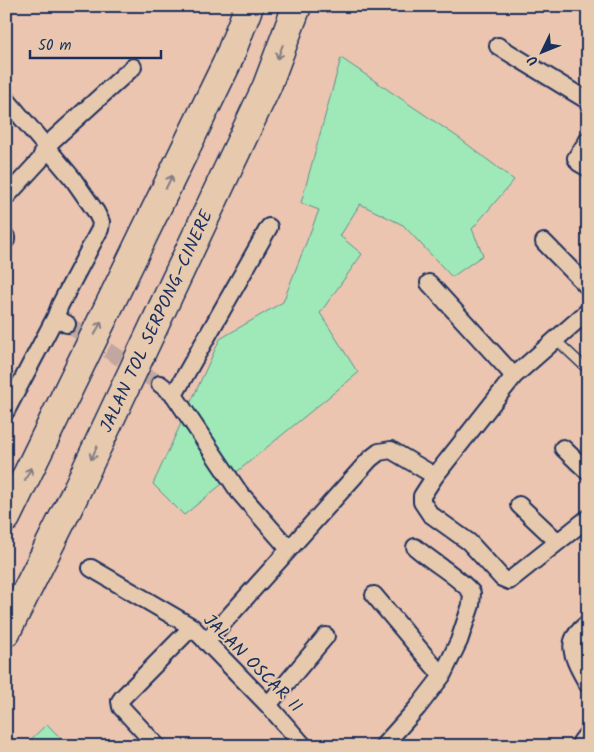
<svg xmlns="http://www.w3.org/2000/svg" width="594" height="752" viewBox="0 0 594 752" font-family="Kalam,sans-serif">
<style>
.green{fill:#9fe9b8;stroke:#5d8c8b}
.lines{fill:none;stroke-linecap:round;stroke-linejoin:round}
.minor-tunnel{stroke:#c1a7a0;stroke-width:16;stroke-dasharray:16 8;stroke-linecap:butt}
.service-casing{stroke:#1b2f5e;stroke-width:11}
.minor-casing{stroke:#1b2f5e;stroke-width:20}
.motorway-casing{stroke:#1b2f5e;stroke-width:31}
.service{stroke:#e7caae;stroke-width:8}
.minor{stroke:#e7caae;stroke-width:16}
.motorway{stroke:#e7caae;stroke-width:28}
.oneway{stroke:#817c86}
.labels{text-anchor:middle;stroke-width:4;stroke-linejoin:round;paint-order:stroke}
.street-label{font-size:18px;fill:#1b2f5e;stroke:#e7caae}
</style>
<rect width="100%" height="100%" fill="#ebc5b0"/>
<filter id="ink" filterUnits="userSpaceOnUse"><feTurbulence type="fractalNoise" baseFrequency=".02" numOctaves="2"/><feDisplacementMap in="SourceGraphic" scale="10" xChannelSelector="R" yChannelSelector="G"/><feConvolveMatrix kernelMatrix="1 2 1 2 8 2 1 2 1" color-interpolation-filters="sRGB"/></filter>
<g filter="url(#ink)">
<path class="green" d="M 341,58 L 459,138 L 514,180 L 472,229 L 483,255 L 452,277 L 403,225 L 360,204 L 340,236 L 362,254 L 320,313 L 358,373 L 184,515 L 153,484 L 220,339 L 283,302 L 319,210 L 301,203 Z
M 47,724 L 68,746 L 24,746 Z"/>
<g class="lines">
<path class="minor-tunnel" d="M 67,324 L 160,384"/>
<defs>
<path id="service" d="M 556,340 L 588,370"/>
<path id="minor" d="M 498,46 L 588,101
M 6,99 L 73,179 L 96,212 L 101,222 L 100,229 L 60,305 L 55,318 L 67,324
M 588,140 L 576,158 L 579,163 L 588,168
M 6,197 L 40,160 L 45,147 L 133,67
M 6,237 L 6,240
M 544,242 L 588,287
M 429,283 L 514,376
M 588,311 L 514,376 L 435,476 L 422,496 L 422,502 L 430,514 L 469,542 L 502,578 L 509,581 L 588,518
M 160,384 L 174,395 L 239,492 L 288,548
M 174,395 L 269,227
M 6,411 L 55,318
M 563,448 L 588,472
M 519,505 L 558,542
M 91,568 L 192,627 L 268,705 L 304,746
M 374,595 L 442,676
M 588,623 C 582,628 575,634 573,641 C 569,654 582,674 588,685
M 206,642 L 370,459 L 379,452 L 391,450 L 435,476
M 268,705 L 326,636
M 581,742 L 588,733
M 157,746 L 121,707 L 120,701 L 123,697 L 192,627
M 383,746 L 418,707 L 442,676 L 459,641 L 471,605 L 472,593 C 457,575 433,563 415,547"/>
<path id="motorway" d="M 6,518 L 227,63 L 249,6
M 6,632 L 73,498 L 267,86 L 297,6"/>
</defs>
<use href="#service" class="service-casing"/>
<use href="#minor" class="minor-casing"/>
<use href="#motorway" class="motorway-casing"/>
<use href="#service" class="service"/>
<use href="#minor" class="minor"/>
<use href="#motorway" class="motorway"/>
</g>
<defs><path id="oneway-shaft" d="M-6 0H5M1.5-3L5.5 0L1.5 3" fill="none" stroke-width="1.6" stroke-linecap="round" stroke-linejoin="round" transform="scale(1.25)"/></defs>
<g class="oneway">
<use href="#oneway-shaft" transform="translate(280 52) rotate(111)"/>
<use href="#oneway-shaft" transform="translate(169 182) rotate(-64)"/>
<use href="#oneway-shaft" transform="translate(98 328) rotate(-64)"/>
<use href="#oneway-shaft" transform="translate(94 453) rotate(115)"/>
<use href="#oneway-shaft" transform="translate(28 474) rotate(-64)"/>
</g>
</g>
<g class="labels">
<g class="street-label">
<text transform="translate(156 321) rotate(-65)" y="6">JALAN TOL SERPONG–CINERE</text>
<text transform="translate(253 663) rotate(45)" y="6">JALAN OSCAR II</text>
</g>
</g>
<rect width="594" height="752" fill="none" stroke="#e7caae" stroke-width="25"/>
<rect x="12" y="12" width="569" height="727" fill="none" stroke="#1b2f5e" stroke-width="2" filter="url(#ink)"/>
<g transform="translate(542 52) rotate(227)" stroke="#e7caae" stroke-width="4" paint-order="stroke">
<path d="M0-4L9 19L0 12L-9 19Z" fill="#1b2f5e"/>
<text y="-8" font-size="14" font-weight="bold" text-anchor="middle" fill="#1b2f5e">U</text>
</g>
<path d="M30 50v8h131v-8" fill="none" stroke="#1b2f5e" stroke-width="2.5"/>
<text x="38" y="50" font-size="15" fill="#1b2f5e" stroke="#e7caae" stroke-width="4" paint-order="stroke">50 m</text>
</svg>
